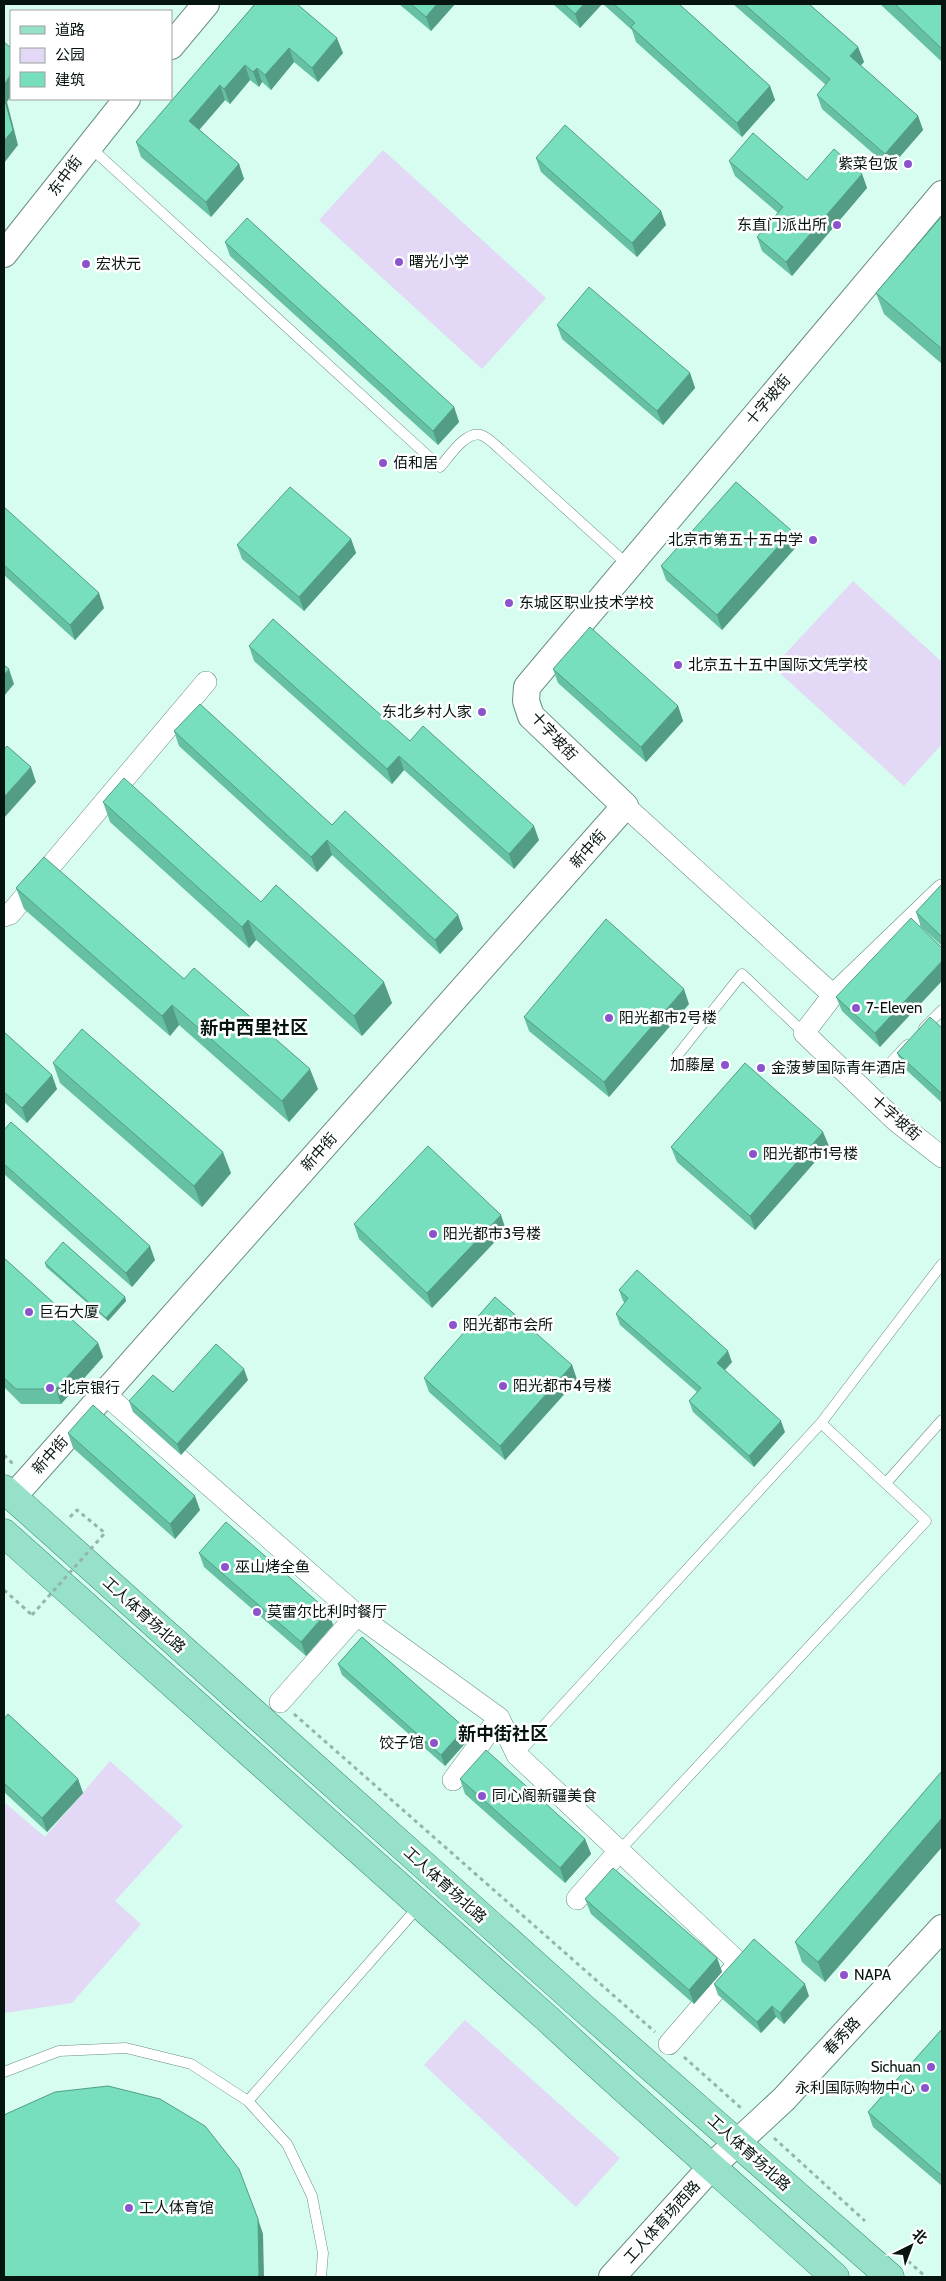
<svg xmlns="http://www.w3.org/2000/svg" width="946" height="2281" viewBox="0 0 946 2281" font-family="Cabin,'Noto Sans SC',sans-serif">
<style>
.green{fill:#e3d8f6}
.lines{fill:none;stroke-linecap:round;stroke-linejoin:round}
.service-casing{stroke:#6b8f82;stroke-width:11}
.minor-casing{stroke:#6b8f82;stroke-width:22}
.tertiary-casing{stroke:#6b8f82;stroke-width:28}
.primary-casing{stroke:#378b72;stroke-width:29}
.path{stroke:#95b4aa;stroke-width:3;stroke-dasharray:4 4;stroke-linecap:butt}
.service{stroke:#fff;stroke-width:10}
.minor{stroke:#fff;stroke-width:21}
.tertiary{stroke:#fff;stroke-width:26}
.primary{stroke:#97e0ca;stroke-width:28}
.path-bridge{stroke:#95b4aa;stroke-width:3;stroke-dasharray:4 4;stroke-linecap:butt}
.wall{fill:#66c0a3}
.shaded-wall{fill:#539c85}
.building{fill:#77dfbe;stroke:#539c85}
.poi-dot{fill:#8c54cc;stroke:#fff;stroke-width:2}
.labels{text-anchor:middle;stroke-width:5;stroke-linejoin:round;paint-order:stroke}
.poi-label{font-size:15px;fill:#061410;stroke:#fff;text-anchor:start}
.street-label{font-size:15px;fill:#061410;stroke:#fff}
.quarter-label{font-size:18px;font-weight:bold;fill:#061410;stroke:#fff}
</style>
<rect width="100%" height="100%" fill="#d6fdef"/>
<path class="green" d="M 383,150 L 546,298 L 482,369 L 319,220 Z
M 853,581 L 942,662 L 942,744 L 904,786 L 773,667 Z
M 110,1761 L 183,1826 L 115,1901 L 141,1924 L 72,2003 L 4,2013 L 4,1802 L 45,1837 Z
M 465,2020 L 620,2158 L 576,2207 L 424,2065 Z"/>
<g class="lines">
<defs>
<path id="service" d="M 90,147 L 440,467 C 449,457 465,431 481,435 C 488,437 496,446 501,450 L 628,565
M 924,1028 L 942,1010
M 677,1056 L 742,974 L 804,1033
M 882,1072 L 907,1045
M 821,1423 L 942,1264
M 886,1483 L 942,1420
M 517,1755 L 821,1423 L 926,1521 L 620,1850
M 4,2072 L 59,2051 L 126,2048 L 191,2064 L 248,2101 L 287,2144 L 312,2196 L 323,2253 L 321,2277
M 248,2101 L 419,1906"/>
<path id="minor" d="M 625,806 L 833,995
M 942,890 L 833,995 L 804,1033 L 896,1121 L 942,1157
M 4,916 L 10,914 L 206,682
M 105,1394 L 357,1615
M 280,1702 L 357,1615 L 499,1718 L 517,1755 L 739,1963 L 669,2044
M 453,1780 L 499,1718
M 577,1899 L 620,1850"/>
<path id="tertiary" d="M 171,46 L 206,4
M 4,254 L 127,99
M 13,1497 L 625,806 L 531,716 L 526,701 L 527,687 L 942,194
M 612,2277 L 713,2165 L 784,2099 L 942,1928"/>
<path id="primary" d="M 4,1489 L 581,2006 L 890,2277
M 4,1533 L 550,2021 C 643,2108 740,2191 835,2277"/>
</defs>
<use href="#service" class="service-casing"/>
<use href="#minor" class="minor-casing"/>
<use href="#tertiary" class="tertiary-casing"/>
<use href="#primary" class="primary-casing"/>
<path class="path" d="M 4,1455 L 13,1464
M 70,1517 L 77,1510 L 105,1533
M 4,1590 L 32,1615
M 294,1714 L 655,2032
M 684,2057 L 741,2108
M 774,2138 L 865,2221
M 908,2261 L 926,2277"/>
<use href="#service" class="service"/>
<use href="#minor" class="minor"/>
<use href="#tertiary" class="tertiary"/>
<use href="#primary" class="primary"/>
<path class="path-bridge" d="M 32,1615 L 105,1533"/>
</g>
<path class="wall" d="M 255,4 L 343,53 L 318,82 L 294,62 L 271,90 L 262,82 L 259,87 L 250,80 L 230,104 L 225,100 L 199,130 L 239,164 L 244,179 L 211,217 L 141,157 L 136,142 Z
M 399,4 L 455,4 L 431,31 Z
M 553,4 L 602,4 L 580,28 Z
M 603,4 L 679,4 L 770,86 L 775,100 L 742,137 L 636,42 L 632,30 Z
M 733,4 L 809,4 L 858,47 L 864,62 L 860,65 L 918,116 L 923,130 L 890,168 L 822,109 L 817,95 L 826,85 Z
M 880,4 L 942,4 L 942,62 Z
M 536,158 L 661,211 L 666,225 L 637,257 L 541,172 Z
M 729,161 L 807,180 L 862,174 L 867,188 L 792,276 L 762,251 L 757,237 L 778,213 L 735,176 Z
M 942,216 L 942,364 L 884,314 L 876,293 Z
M 225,242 L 454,407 L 459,422 L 438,445 L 230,256 Z
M 557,325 L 690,373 L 695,388 L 663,425 L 562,339 Z
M 4,507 L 104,608 L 75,640 L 4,575 Z
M 351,539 L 356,553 L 304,611 L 242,559 L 237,545 Z
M 797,546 L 722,630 L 666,580 L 661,566 Z
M 249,646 L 410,741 L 539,840 L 514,869 L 404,770 L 392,784 L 254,661 Z
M 553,669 L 678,706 L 683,721 L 646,762 L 558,683 Z
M 174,731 L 332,825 L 458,915 L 463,929 L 440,954 L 332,855 L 317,872 L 179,746 Z
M 103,802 L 261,902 L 392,1003 L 362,1036 L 256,940 L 249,948 L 110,822 Z
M 942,884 L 942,946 L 921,927 L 916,912 Z
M 16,888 L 318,1089 L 289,1122 L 179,1025 L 170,1036 L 24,909 Z
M 942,948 L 880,1047 L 842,1011 L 836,997 Z
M 689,1004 L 609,1097 L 529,1031 L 524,1017 Z
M 942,1028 L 942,1103 L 903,1067 L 897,1053 Z
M 4,1032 L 57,1089 L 27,1123 L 4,1102 Z
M 53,1063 L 231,1173 L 202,1207 L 60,1083 Z
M 4,1130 L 155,1260 L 132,1287 L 4,1174 Z
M 829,1146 L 755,1230 L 677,1162 L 671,1147 Z
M 354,1224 L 506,1230 L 432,1308 L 359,1239 Z
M 4,1258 L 98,1343 L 103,1357 L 61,1404 L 21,1404 L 4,1387 Z
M 45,1263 L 125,1297 L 126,1301 L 108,1321 L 46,1267 Z
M 619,1290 L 732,1362 L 725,1370 L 785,1432 L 754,1467 L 693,1412 L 689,1401 L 697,1392 L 620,1325 L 616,1314 L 625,1303 L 623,1301 Z
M 572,1365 L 577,1380 L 505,1460 L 429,1392 L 424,1378 Z
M 248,1380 L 181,1455 L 133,1412 L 129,1401 L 173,1392 Z
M 68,1433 L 200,1510 L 175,1539 L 73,1448 Z
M 199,1553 L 328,1611 L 333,1625 L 306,1656 L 204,1567 Z
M 338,1664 L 469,1739 L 445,1766 L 342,1675 Z
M 4,1719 L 78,1779 L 83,1793 L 47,1832 L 4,1792 Z
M 942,1771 L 942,1847 L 825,1982 L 802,1962 L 795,1942 Z
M 460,1779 L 585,1839 L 591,1854 L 565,1883 L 465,1794 Z
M 585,1899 L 717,1958 L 722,1972 L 694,2004 L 591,1914 Z
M 714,1984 L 809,1996 L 784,2024 L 776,2017 L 761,2033 L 718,1995 Z
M 942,2029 L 942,2186 L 873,2127 L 868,2112 Z"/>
<path class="shaded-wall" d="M 437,4 L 455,4 L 431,31 L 426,17 Z
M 584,4 L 602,4 L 580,28 L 575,14 Z
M 337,38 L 343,53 L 318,82 L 312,68 Z
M 858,47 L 864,62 L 856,71 L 850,56 Z
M 289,48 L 294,62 L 271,90 L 265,75 Z
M 245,65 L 250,80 L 230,104 L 224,89 Z
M 257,68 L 262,82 L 259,87 L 253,72 Z
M 11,74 L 11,96 L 7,102 L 18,145 L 4,163 L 4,85 Z
M 220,85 L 225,100 L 194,136 L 189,121 Z
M 770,86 L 775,100 L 742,137 L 737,123 Z
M 918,116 L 923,130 L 890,168 L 885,154 Z
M 239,164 L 244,179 L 211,217 L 206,202 Z
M 862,174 L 867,188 L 792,276 L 786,262 Z
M 661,211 L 666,225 L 637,257 L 632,243 Z
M 690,373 L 695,388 L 663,425 L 657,411 Z
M 454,407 L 459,422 L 438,445 L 433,431 Z
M 792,531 L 797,546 L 722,630 L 717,615 Z
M 351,539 L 356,553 L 304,611 L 299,597 Z
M 99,593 L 104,608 L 75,640 L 70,625 Z
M 9,669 L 14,684 L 4,696 L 4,675 Z
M 678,706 L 683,721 L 646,762 L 641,747 Z
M 399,756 L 404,770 L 392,784 L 387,769 Z
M 31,767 L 36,782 L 4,818 L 4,797 Z
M 534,826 L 539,840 L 514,869 L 509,854 Z
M 327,840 L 332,855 L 317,872 L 311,857 Z
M 458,915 L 463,929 L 440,954 L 435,940 Z
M 248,920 L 256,940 L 249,948 L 242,927 Z
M 942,961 L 942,981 L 880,1047 L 875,1033 Z
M 384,982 L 392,1003 L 362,1036 L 354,1016 Z
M 684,989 L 689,1004 L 609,1097 L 604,1082 Z
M 172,1005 L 179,1025 L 170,1036 L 162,1016 Z
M 310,1069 L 318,1089 L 289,1122 L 282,1101 Z
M 52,1075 L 57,1089 L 27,1123 L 22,1108 Z
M 823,1132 L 829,1146 L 755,1230 L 750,1216 Z
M 223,1152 L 231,1173 L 202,1207 L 194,1186 Z
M 501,1215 L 506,1230 L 432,1308 L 427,1293 Z
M 150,1246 L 155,1260 L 132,1287 L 126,1273 Z
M 125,1297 L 126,1301 L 108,1321 L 106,1318 Z
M 98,1343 L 103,1357 L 61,1404 L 56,1389 Z
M 728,1351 L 732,1362 L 721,1374 L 717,1363 Z
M 572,1365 L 577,1380 L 505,1460 L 500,1446 Z
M 244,1369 L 248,1380 L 181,1455 L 177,1444 Z
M 781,1421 L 785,1432 L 754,1467 L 749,1456 Z
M 195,1496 L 200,1510 L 175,1539 L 170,1524 Z
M 328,1611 L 333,1625 L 306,1656 L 301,1642 Z
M 465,1728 L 469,1739 L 445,1766 L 441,1755 Z
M 78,1779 L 83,1793 L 47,1832 L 42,1818 Z
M 942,1818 L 942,1847 L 825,1982 L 818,1962 Z
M 585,1839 L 591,1854 L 565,1883 L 560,1868 Z
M 717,1958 L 722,1972 L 694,2004 L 689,1990 Z
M 805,1984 L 809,1996 L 784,2024 L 780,2013 Z
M 772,2006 L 776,2017 L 761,2033 L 757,2022 Z
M 258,2219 L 263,2234 L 264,2277 L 258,2277 Z"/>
<path class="building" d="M 255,4 L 297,4 L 337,38 L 312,68 L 289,48 L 265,75 L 257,68 L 253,72 L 245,65 L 224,89 L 220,85 L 189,121 L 239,164 L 206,202 L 136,142 Z
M 411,4 L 437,4 L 426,17 Z
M 564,4 L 584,4 L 575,14 Z
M 614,4 L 679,4 L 770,86 L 737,123 L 631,27 L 635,23 Z
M 744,4 L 809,4 L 858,47 L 850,56 L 918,116 L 885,154 L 817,95 L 830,79 Z
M 895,4 L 942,4 L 942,49 Z
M 4,42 L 11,48 L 11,74 L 4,85 Z
M 4,97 L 13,130 L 4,141 Z
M 565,125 L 661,211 L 632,243 L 536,158 Z
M 753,133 L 807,180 L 834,149 L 862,174 L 786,262 L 757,237 L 783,207 L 729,161 Z
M 942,216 L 942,349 L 876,293 Z
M 247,218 L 454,407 L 433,431 L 225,242 Z
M 589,287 L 690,373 L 657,411 L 557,325 Z
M 736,482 L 792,531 L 717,615 L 661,566 Z
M 290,487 L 351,539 L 299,597 L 237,545 Z
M 4,507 L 99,593 L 70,625 L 4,565 Z
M 273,619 L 410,741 L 423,726 L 534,826 L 509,854 L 399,756 L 387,769 L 249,646 Z
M 590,627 L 678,706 L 641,747 L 553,669 Z
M 4,665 L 9,669 L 4,675 Z
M 200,704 L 332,825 L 345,811 L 458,915 L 435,940 L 327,840 L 311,857 L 174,731 Z
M 7,746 L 31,767 L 4,797 L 4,750 Z
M 124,778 L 261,902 L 276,885 L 384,982 L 354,1016 L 248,920 L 242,927 L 103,802 Z
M 44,857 L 184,979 L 194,968 L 310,1069 L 282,1101 L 172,1005 L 162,1016 L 16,888 Z
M 942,884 L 942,937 L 916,912 Z
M 911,918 L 942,948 L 942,961 L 875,1033 L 836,997 Z
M 606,919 L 684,989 L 604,1082 L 524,1017 Z
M 930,1017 L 942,1028 L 942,1094 L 897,1053 Z
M 82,1029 L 223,1152 L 194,1186 L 53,1063 Z
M 4,1032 L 52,1075 L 22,1108 L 4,1092 Z
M 745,1063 L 823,1132 L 750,1216 L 671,1147 Z
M 11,1122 L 150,1246 L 126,1273 L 4,1164 L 4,1130 Z
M 428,1146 L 501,1215 L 427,1293 L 354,1224 Z
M 63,1242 L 125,1297 L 106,1318 L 45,1263 Z
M 4,1258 L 98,1343 L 56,1389 L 16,1389 L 4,1378 Z
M 637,1270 L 728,1351 L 717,1363 L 781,1421 L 749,1456 L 689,1401 L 701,1388 L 616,1314 L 628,1298 L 619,1290 Z
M 495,1297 L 572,1365 L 500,1446 L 424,1378 Z
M 216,1344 L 244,1369 L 177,1444 L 129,1401 L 153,1375 L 173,1392 Z
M 93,1405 L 195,1496 L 170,1524 L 68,1433 Z
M 226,1522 L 328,1611 L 301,1642 L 199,1553 Z
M 362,1637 L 465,1728 L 441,1755 L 338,1664 Z
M 8,1714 L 78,1779 L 42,1818 L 4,1783 L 4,1719 Z
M 486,1750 L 585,1839 L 560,1868 L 460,1779 Z
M 942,1771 L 942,1818 L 818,1962 L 795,1942 Z
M 613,1868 L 717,1958 L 689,1990 L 585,1899 Z
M 754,1939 L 805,1984 L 780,2013 L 772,2006 L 757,2022 L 714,1984 Z
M 942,2029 L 942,2176 L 868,2112 Z
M 108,2086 L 160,2099 L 205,2126 L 239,2169 L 258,2219 L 259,2274 L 258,2277 L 4,2277 L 4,2116 L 6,2114 L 55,2092 Z"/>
<g class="poi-dot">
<circle cx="908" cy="164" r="5"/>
<circle cx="837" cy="225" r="5"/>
<circle cx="399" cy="262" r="5"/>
<circle cx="86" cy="264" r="5"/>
<circle cx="383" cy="463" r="5"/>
<circle cx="813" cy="540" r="5"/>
<circle cx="509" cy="603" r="5"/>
<circle cx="678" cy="665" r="5"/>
<circle cx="482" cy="712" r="5"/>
<circle cx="856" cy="1008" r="5"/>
<circle cx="609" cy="1018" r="5"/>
<circle cx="725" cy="1065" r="5"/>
<circle cx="761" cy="1068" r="5"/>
<circle cx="753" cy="1154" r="5"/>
<circle cx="433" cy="1234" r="5"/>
<circle cx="29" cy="1312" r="5"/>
<circle cx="453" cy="1325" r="5"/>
<circle cx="503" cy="1386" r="5"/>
<circle cx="50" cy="1388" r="5"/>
<circle cx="225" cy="1567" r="5"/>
<circle cx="257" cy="1612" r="5"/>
<circle cx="434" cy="1743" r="5"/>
<circle cx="482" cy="1796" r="5"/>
<circle cx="844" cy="1975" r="5"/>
<circle cx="931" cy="2067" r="5"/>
<circle cx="925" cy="2088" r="5"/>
<circle cx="129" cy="2208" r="5"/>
</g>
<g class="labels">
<g class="poi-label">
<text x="898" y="169" text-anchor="end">紫菜包饭</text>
<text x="827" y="230" text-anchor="end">东直门派出所</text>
<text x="409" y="267">曙光小学</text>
<text x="96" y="269">宏状元</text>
<text x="393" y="468">佰和居</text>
<text x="803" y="545" text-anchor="end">北京市第五十五中学</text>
<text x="519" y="608">东城区职业技术学校</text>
<text x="688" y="670">北京五十五中国际文凭学校</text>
<text x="472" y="717" text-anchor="end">东北乡村人家</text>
<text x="866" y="1013">7-Eleven</text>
<text x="619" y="1023">阳光都市2号楼</text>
<text x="715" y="1070" text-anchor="end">加藤屋</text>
<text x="771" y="1073">金菠萝国际青年酒店</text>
<text x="763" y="1159">阳光都市1号楼</text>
<text x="443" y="1239">阳光都市3号楼</text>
<text x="39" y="1317">巨石大厦</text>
<text x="463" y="1330">阳光都市会所</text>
<text x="513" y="1391">阳光都市4号楼</text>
<text x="60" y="1393">北京银行</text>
<text x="235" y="1572">巫山烤全鱼</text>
<text x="267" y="1617">莫雷尔比利时餐厅</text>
<text x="424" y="1748" text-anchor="end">饺子馆</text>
<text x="492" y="1801">同心阁新疆美食</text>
<text x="854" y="1980">NAPA</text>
<text x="921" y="2072" text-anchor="end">Sichuan</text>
<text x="915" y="2093" text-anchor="end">永利国际购物中心</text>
<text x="139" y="2213">工人体育馆</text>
</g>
<g class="street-label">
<text transform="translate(65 176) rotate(-53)" y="5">东中街</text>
<text transform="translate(768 400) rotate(-50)" y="5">十字坡街</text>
<text transform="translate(554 736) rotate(47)" y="5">十字坡街</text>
<text transform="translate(588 849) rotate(-48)" y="5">新中街</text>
<text transform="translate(896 1118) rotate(41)" y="5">十字坡街</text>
<text transform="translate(319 1152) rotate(-48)" y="5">新中街</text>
<text transform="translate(50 1455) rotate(-48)" y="5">新中街</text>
<text transform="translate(144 1615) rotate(42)" y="5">工人体育场北路</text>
<text transform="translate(445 1885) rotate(42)" y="5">工人体育场北路</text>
<text transform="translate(842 2036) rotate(-47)" y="5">春秀路</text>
<text transform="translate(749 2153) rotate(42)" y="5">工人体育场北路</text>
<text transform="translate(662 2222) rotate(-48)" y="5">工人体育场西路</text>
</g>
<g class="quarter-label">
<text x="254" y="1034">新中西里社区</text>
<text x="503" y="1740">新中街社区</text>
</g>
</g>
<rect width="946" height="2281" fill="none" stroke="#061410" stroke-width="10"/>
<rect x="10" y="10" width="162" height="90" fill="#ffffff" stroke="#9ba19f"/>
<rect x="20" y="26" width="25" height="8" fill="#97e0ca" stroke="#9ba19f"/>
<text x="55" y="35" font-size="15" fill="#061410">道路</text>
<rect x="20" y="48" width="25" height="15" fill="#e3d8f6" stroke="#9ba19f"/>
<text x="55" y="60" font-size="15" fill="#061410">公园</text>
<rect x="20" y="72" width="25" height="15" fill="#77dfbe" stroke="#9ba19f"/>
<text x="55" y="85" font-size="15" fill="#061410">建筑</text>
<g transform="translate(911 2246) rotate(42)" stroke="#ffffff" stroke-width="4" paint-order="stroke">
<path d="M0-4L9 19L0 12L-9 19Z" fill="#061410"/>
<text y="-8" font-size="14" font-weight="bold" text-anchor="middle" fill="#061410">北</text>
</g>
</svg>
